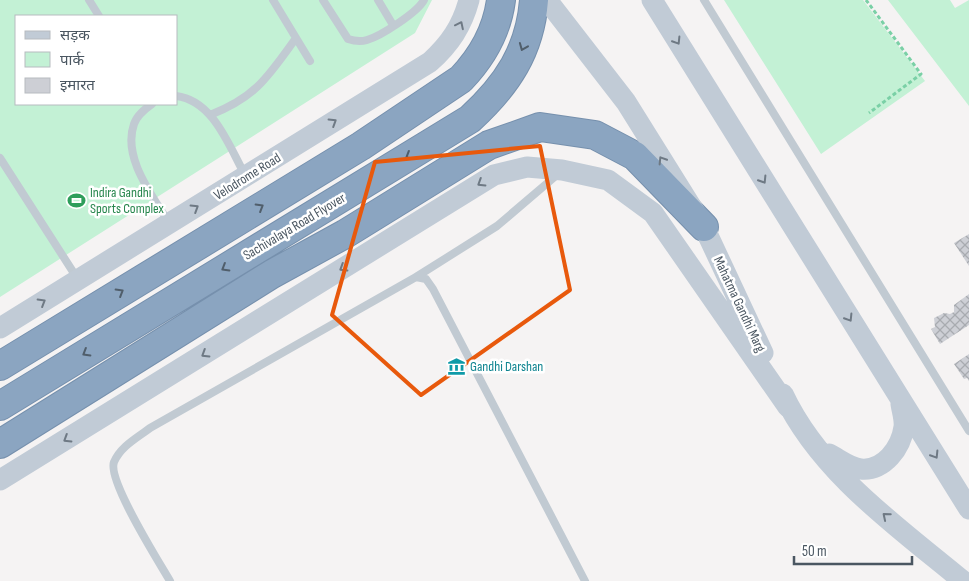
<svg xmlns="http://www.w3.org/2000/svg" width="969" height="581" viewBox="0 0 969 581" font-family="'Sofia Sans Condensed','Noto Sans Devanagari',sans-serif">
<style>
.green{fill:#c3f1d5;fill-rule:evenodd}
.building{fill:url(#building-cross-hatch)}
.lines{fill:none;stroke-linecap:round;stroke-linejoin:round}
.highway-casing{stroke:#7690ad;stroke-width:30}
.path{stroke:#7ad0a6;stroke-width:3;stroke-dasharray:4 2.5;stroke-linecap:butt}
.lane{stroke:#c1cad2;stroke-width:8}
.secondary{stroke:#c1cbd6;stroke-width:21}
.highway{stroke:#8ba5c1;stroke-width:28}
.oneway{stroke:#6e7984}
.oneway2{stroke:#505e6b}
.marked{fill:none;stroke:#e8590c;stroke-width:4;stroke-linejoin:round}
.labels{text-anchor:middle;stroke-width:5;stroke-linejoin:round;paint-order:stroke}
.street-label{font-size:14px;fill:#4a5661;stroke:#fff}
.leisure-label{font-size:14px;fill:#27864d;stroke:#fff;text-anchor:start}
.culture-label{font-size:14px;fill:#0d838f;stroke:#fff;text-anchor:start}
</style>
<defs>
<pattern id="building-cross-hatch" width="8" height="8" patternUnits="userSpaceOnUse" patternTransform="scale(1.25)"><rect width="8" height="8" fill="#cdcfd5"/><path d="M0 0l8 8M0 8l8-8" fill="none" stroke="#a8abb0"/></pattern>
</defs>
<rect width="100%" height="100%" fill="#f5f3f3"/>
<path class="green" d="M 0,0 L 432,0 L 415,33 L 0,297 ZM 16,16 L 176,16 L 176,104 L 16,104 Z
M 724,0 L 863,0 L 925,81 L 821,154 Z
M 888,0 L 950,0 L 955,8 L 969,0 L 969,106 Z"/>
<path class="building" d="M 969,234 L 969,266 L 954,243 Z
M 969,294 L 969,325 L 940,344 L 931,329 L 935,327 L 934,318 L 944,313 L 950,314 L 954,312 L 954,305 Z
M 969,354 L 969,381 L 967,378 L 964,379 L 954,364 Z"/>
<g class="lines">
<defs>
<path id="highway" d="M 0,366 L 361,146 L 461,79 C 482,57 497,31 501,0
M 0,406 L 470,119 C 507,85 530,51 534,0
M 0,444 L 272,274 L 345,234 L 489,145 L 540,127 L 595,135 L 635,156 L 704,227"/>
</defs>
<use href="#highway" class="highway-casing"/>
<path class="path" d="M 866,0 L 921,74 L 869,113"/>
<path class="lane" d="M 89,0 L 99,16
M 273,0 L 310,61
M 323,0 L 348,39 C 354,41 360,42 367,40 C 381,36 418,12 424,0
M 378,0 L 393,25
M 704,0 L 969,431
M 176,96 C 213,100 229,146 245,175
M 152,104 C 145,109 137,115 134,124 C 122,158 153,196 169,223
M 210,115 C 256,97 268,77 296,38
M 0,158 L 77,278
M 416,277 L 497,226 L 558,174
M 170,581 C 159,562 107,480 114,462 C 121,446 137,438 150,428 L 416,277 L 426,279 L 433,289 L 585,581"/>
<path class="secondary" d="M 547,0 L 626,102 L 704,227 L 763,353
M 652,0 L 969,509
M 0,328 L 430,62 C 450,44 462,26 469,0
M 783,394 C 820,473 898,527 963,581
M 829,454 C 839,459 850,468 861,469 C 884,471 901,448 904,427 C 905,420 902,411 901,404
M 0,480 L 494,175 L 527,167 L 562,170 L 608,180 L 653,213 L 788,407"/>
<use href="#highway" class="highway"/>
</g>
<defs><path id="oneway-chevron" d="M-2-3.5L2.5 0L-2 3.5" fill="none" stroke-width="1.6" stroke-linecap="round" stroke-linejoin="round" transform="scale(1.25)"/></defs>
<g class="oneway">
<use href="#oneway-chevron" transform="translate(460 25) rotate(-64)"/>
<use href="#oneway-chevron" transform="translate(677 41) rotate(58)"/>
<use href="#oneway-chevron" transform="translate(333 122) rotate(-32)"/>
<use href="#oneway-chevron" transform="translate(662 160) rotate(-122)"/>
<use href="#oneway-chevron" transform="translate(763 180) rotate(58)"/>
<use href="#oneway-chevron" transform="translate(481 183) rotate(148)"/>
<use href="#oneway-chevron" transform="translate(195 208) rotate(-32)"/>
<use href="#oneway-chevron" transform="translate(343 268) rotate(148)"/>
<use href="#oneway-chevron" transform="translate(42 302) rotate(-31)"/>
<use href="#oneway-chevron" transform="translate(849 318) rotate(58)"/>
<use href="#oneway-chevron" transform="translate(205 354) rotate(148)"/>
<use href="#oneway-chevron" transform="translate(67 439) rotate(148)"/>
<use href="#oneway-chevron" transform="translate(935 455) rotate(58)"/>
<use href="#oneway-chevron" transform="translate(886 516) rotate(-140)"/>
</g>
<g class="oneway2">
<use href="#oneway-chevron" transform="translate(523 47) rotate(112)"/>
<use href="#oneway-chevron" transform="translate(409 156) rotate(149)"/>
<use href="#oneway-chevron" transform="translate(260 207) rotate(-31)"/>
<use href="#oneway-chevron" transform="translate(225 268) rotate(149)"/>
<use href="#oneway-chevron" transform="translate(120 292) rotate(-31)"/>
<use href="#oneway-chevron" transform="translate(86 353) rotate(149)"/>
</g>
<path class="marked" d="M 540,146 L 570,290 L 421,395 L 332,315 L 375,162 Z"/>
<defs>
<symbol id="stadium-bare" viewBox="-9 -9 18 18"><path d="M0-5a6.5 5 0 1 0 0 10a6.5 5 0 1 0 0-10ZM-3.5-1.8h7v3.6h-7Z" fill="#2e9e5b" stroke="#fff" stroke-width="2.5" paint-order="stroke"/></symbol>
<symbol id="museum-bare" viewBox="-9 -9 18 18"><path d="M0-6L6-3V-2H-6V-3ZM-5-1h2V3h-2ZM-1-1h2V3h-2ZM3-1h2V3H3ZM-6 4H6V6H-6Z" fill="#0f9aa8" stroke="#fff" stroke-width="2.5" paint-order="stroke"/></symbol>
</defs>
<g fill-rule="evenodd">
<use href="#stadium-bare" x="64" y="188" width="25" height="25"/>
<use href="#museum-bare" x="444" y="354" width="25" height="25"/>
</g>
<g class="labels">
<g class="street-label">
<text transform="translate(247 176) rotate(-32)" y="5">Velodrome Road</text>
<text transform="translate(294 226) rotate(-31)" y="5">Sachivalaya Road Flyover</text>
<text transform="translate(740 304) rotate(65)" y="5">Mahatma Gandhi Marg</text>
</g>
<g class="leisure-label">
<text x="90" y="197">Indira Gandhi<tspan x="90" dy="16">Sports Complex</tspan></text>
</g>
<g class="culture-label">
<text x="470" y="371">Gandhi Darshan</text>
</g>
</g>
<rect x="15" y="15" width="162" height="90" fill="#ffffff" stroke="#b7bbc0"/>
<rect x="25" y="31" width="25" height="8" fill="#c1cbd6" stroke="#b7bbc0"/>
<text x="60" y="40" font-size="15" fill="#4a5661">सड़क</text>
<rect x="25" y="52" width="25" height="15" fill="#c3f1d5" stroke="#b7bbc0"/>
<text x="60" y="65" font-size="15" fill="#4a5661">पार्क</text>
<rect x="25" y="78" width="25" height="15" fill="#cdcfd5" stroke="#b7bbc0"/>
<text x="60" y="90" font-size="15" fill="#4a5661">इमारत</text>
<path d="M794 556v8h118v-8" fill="none" stroke="#4a5661" stroke-width="2.5"/>
<text x="802" y="556" font-size="15" fill="#4a5661" stroke="#ffffff" stroke-width="4" paint-order="stroke">50 m</text>
</svg>
